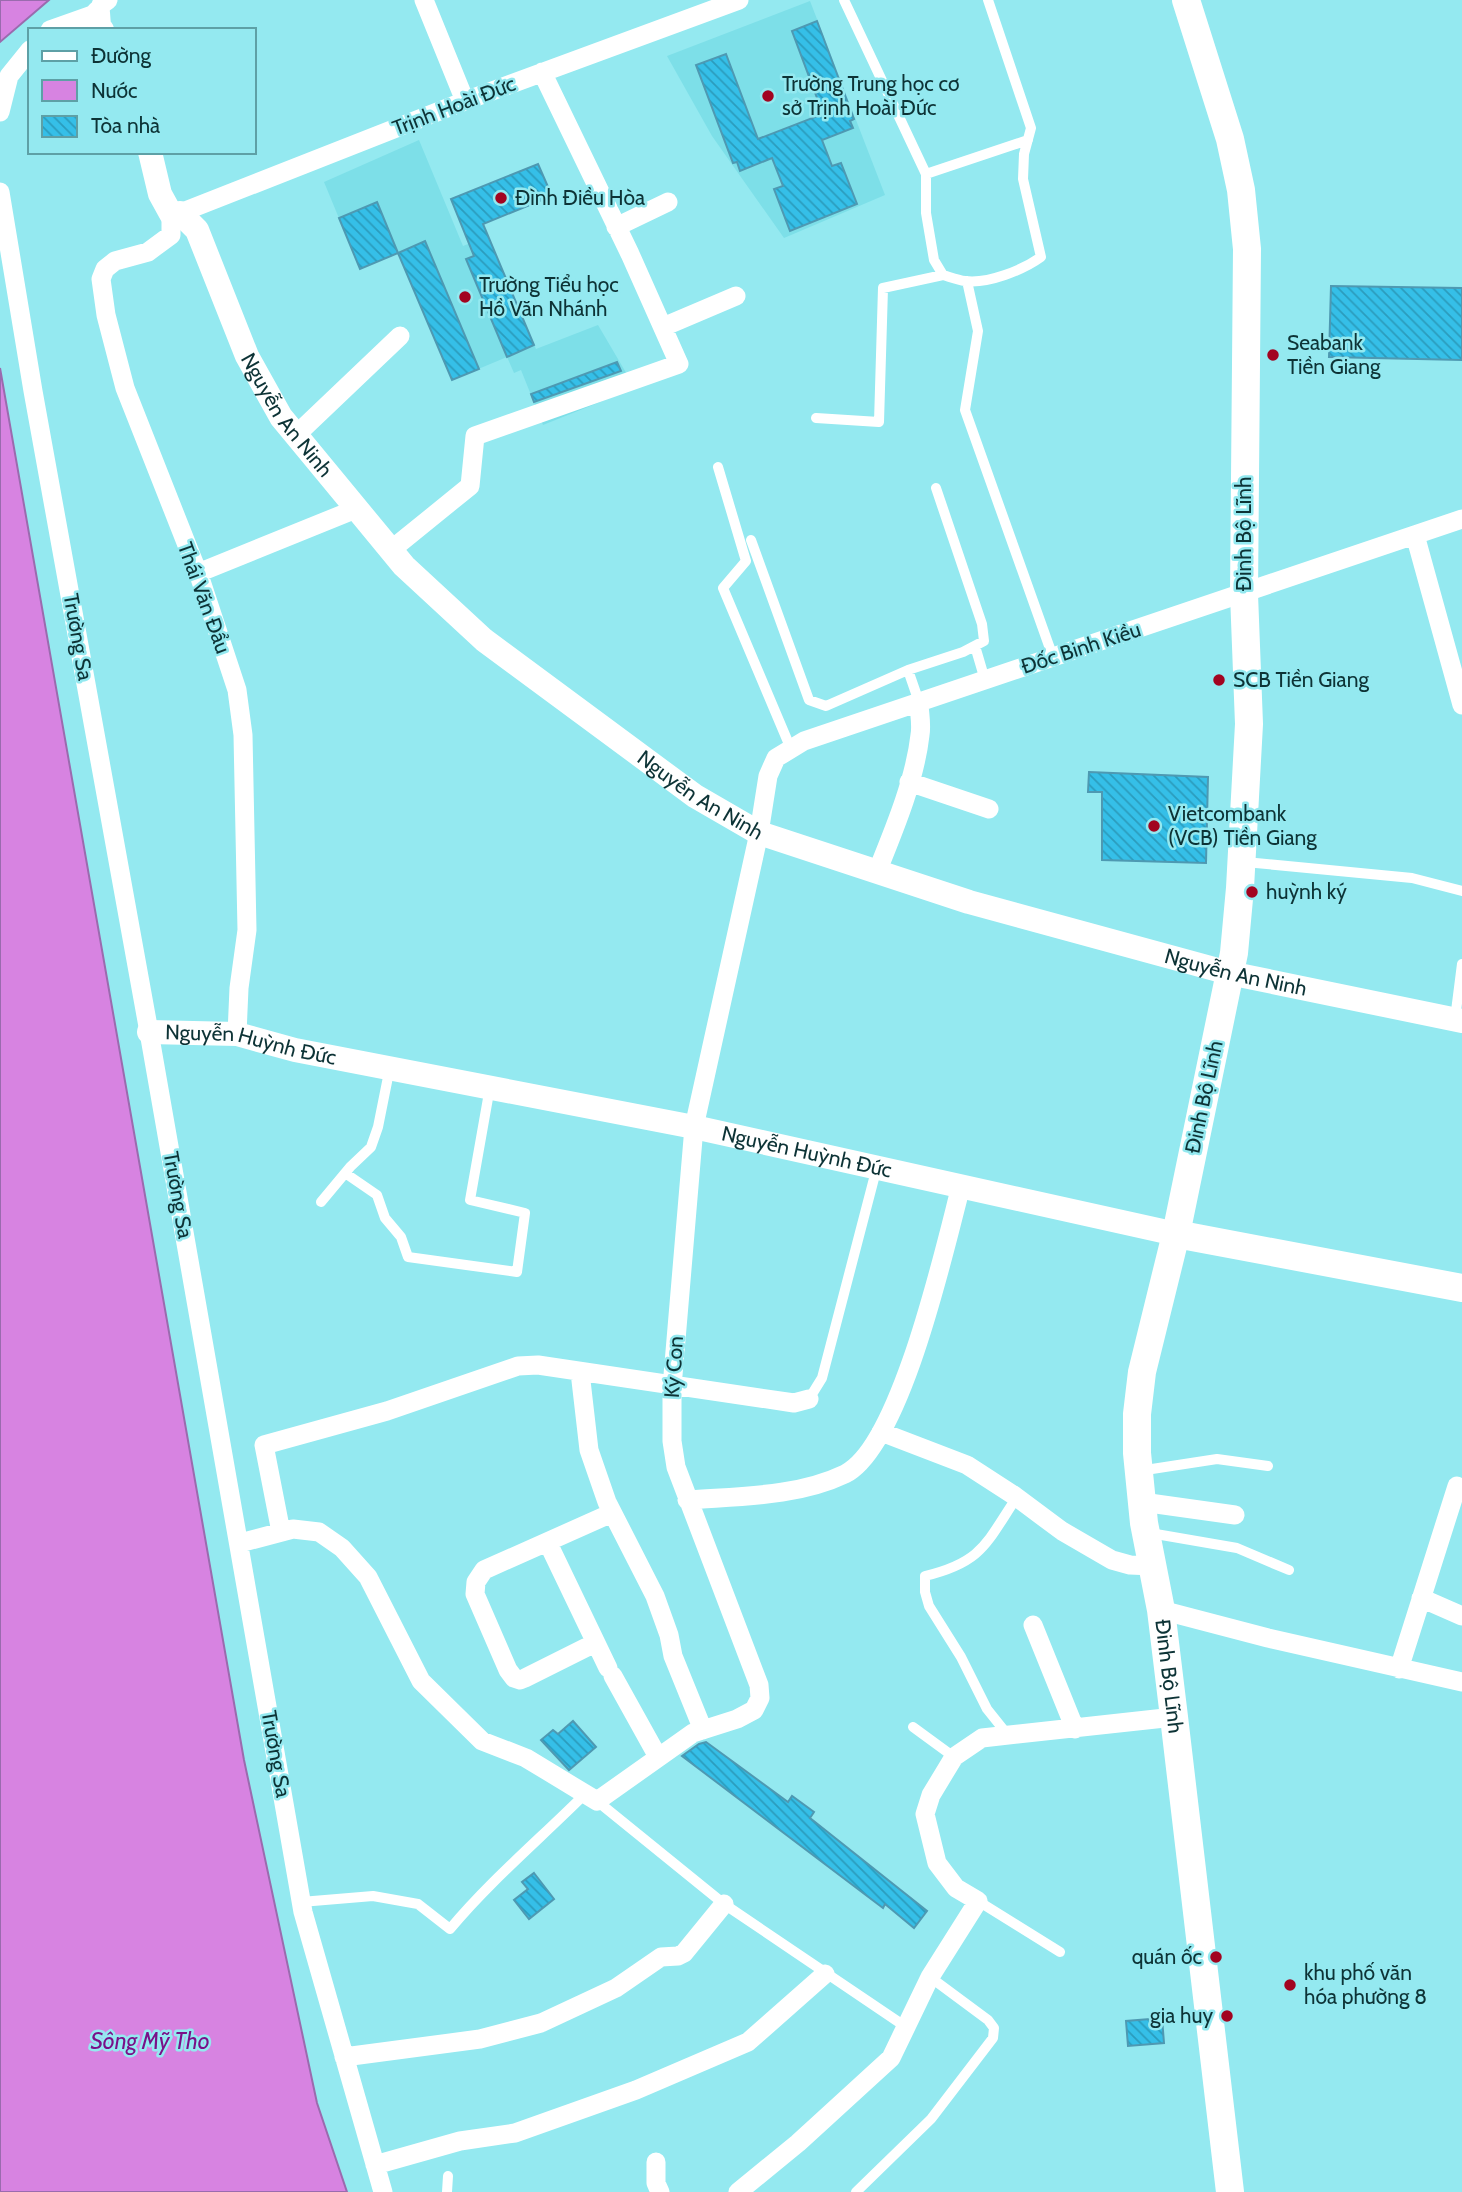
<svg xmlns="http://www.w3.org/2000/svg" width="1462" height="2192" viewBox="0 0 1462 2192" font-family="Cabin,sans-serif">
<style>
.built{fill:#7ddfe8}
.water{fill:#d783e1;stroke:#9a6bae;stroke-width:2}
.building{fill:url(#building-back-hatch);stroke:#4e99b2;stroke-width:2}
.lines{fill:none;stroke-linecap:round;stroke-linejoin:round}
.service{stroke:#fff;stroke-width:10}
.minor{stroke:#fff;stroke-width:19}
.tertiary{stroke:#fff;stroke-width:24}
.secondary{stroke:#fff;stroke-width:28}
.poi-dot{fill:#a20420;stroke:#94e9f0;stroke-width:2.5}
.labels{text-anchor:middle;stroke-width:5;stroke-linejoin:round;paint-order:stroke}
.poi-label{font-size:21px;fill:#0d3336;stroke:#94e9f0;text-anchor:start}
.street-label{font-size:21px;fill:#0d3336;stroke:#94e9f0}
.water-label{font-size:23px;font-style:italic;fill:#7a1088;stroke:#94e9f0}
</style>
<defs>
<pattern id="building-back-hatch" width="6" height="6" patternUnits="userSpaceOnUse" patternTransform="scale(1.75)"><rect width="6" height="6" fill="#35bfe8"/><path d="M-1 5l2 2M0 0l6 6M5-1l2 2" fill="none" stroke="#2b9cbd"/></pattern>
</defs>
<rect width="100%" height="100%" fill="#94e9f0"/>
<path class="built" d="M 810,1 L 885,195 L 784,238 L 712,136 L 667,56 Z
M 419,140 L 463,246 L 488,236 L 536,349 L 598,325 L 635,388 L 543,425 L 521,370 L 514,373 L 507,357 L 452,380 L 398,253 L 360,269 L 324,182 Z"/>
<path class="water" d="M 0,0 L 49,0 L 0,42 Z
M 0,368 L 244,1760 L 317,2103 L 347,2192 L 0,2192 Z"/>
<path class="building" d="M 817,21 L 854,119 L 850,121 L 853,128 L 822,140 L 832,166 L 841,163 L 857,204 L 790,231 L 774,189 L 783,186 L 772,158 L 740,171 L 737,162 L 733,163 L 696,65 L 726,54 L 758,139 L 823,114 L 792,31 Z
M 538,164 L 552,196 L 483,224 L 534,345 L 507,357 L 466,259 L 474,256 L 451,199 Z
M 377,202 L 398,253 L 360,269 L 339,218 Z
M 425,241 L 479,369 L 452,380 L 398,253 Z
M 1331,286 L 1462,288 L 1462,360 L 1329,357 Z
M 617,362 L 621,371 L 534,402 L 531,394 Z
M 1089,772 L 1208,777 L 1206,863 L 1102,860 L 1102,792 L 1088,792 Z
M 573,1721 L 596,1747 L 569,1770 L 541,1740 L 553,1730 L 558,1734 Z
M 706,1742 L 788,1802 L 792,1796 L 814,1812 L 810,1818 L 927,1911 L 914,1928 L 885,1904 L 883,1908 L 682,1756 L 699,1744 Z
M 534,1873 L 554,1899 L 529,1919 L 514,1900 L 528,1889 L 522,1882 Z
M 1162,2018 L 1164,2043 L 1128,2046 L 1126,2021 Z"/>
<g class="lines">
<path class="service" d="M 844,0 L 926,174 L 926,213 L 934,260 L 943,275 C 950,277 958,280 965,281 C 988,284 1023,270 1041,257 L 1023,179 L 1024,154 L 1031,128 L 988,0
M 926,174 L 1028,140
M 967,281 L 978,331 L 965,410 L 1053,657
M 816,418 L 879,422 L 883,288 L 943,275
M 718,467 L 746,561 L 723,588 L 791,749
M 751,540 L 809,700 L 826,706 L 908,670 L 963,652 L 984,641 L 982,624 L 936,488
M 975,646 L 985,680
M 908,670 L 919,702
M 1245,862 L 1412,878 L 1462,891
M 1455,1019 L 1462,964
M 345,1173 L 377,1195 L 385,1218 L 401,1237 L 408,1257 L 517,1272 L 525,1213 L 470,1200 L 490,1087
M 321,1202 L 351,1166 L 371,1147 L 378,1127 L 390,1067
M 809,1399 L 822,1378 L 877,1167
M 1139,1471 L 1217,1459 L 1268,1466
M 1150,1533 L 1237,1548 L 1289,1570
M 913,1727 L 954,1757
M 1007,1734 L 987,1709 L 961,1657 L 929,1606 L 925,1592 L 925,1576 C 983,1562 986,1543 1017,1497
M 597,1801 L 724,1904 L 906,2027
M 978,1901 L 1060,1952
M 301,1902 L 373,1896 L 418,1904 L 450,1929 C 491,1880 541,1838 586,1793
M 447,2192 L 448,2176
M 856,2192 L 931,2119 L 993,2038 L 994,2028 L 988,2020 L 930,1977"/>
<path class="minor" d="M 424,0 L 465,101
M 50,30 L 98,13 L 101,5 L 108,0
M 0,112 L 9,76 L 30,50
M 0,192 L 33,391 L 149,1032 L 303,1912 L 383,2192
M 616,227 L 668,202
M 663,327 L 736,296
M 295,436 L 400,336
M 1415,535 L 1462,705
M 391,550 L 470,486 L 475,436 L 679,364 L 630,254 L 542,72
M 198,573 L 356,509
M 909,782 L 989,809
M 877,872 C 894,830 915,780 920,735 C 922,724 919,712 919,702
M 237,1034 L 239,988 L 247,930 L 243,735 L 237,690 L 200,578 L 125,388 L 106,315 L 101,279 L 105,269 L 115,261 L 148,252 L 171,235 L 171,214 L 180,213 L 465,101 L 739,0
M 580,1372 L 589,1450 L 607,1502 L 655,1596 L 669,1635 L 673,1656 L 703,1730
M 881,1432 L 967,1465 L 1015,1496 L 1062,1531 L 1112,1560 L 1130,1565 L 1152,1566
M 687,1500 C 739,1496 797,1497 845,1474 C 901,1446 945,1247 961,1186
M 1142,1502 L 1235,1515
M 281,1532 L 264,1445 L 387,1411 L 518,1366 L 538,1365 L 794,1403 L 809,1399
M 240,1543 L 293,1529 L 319,1532 L 342,1548 L 368,1577 L 421,1681 L 482,1741 L 526,1758 L 597,1801 L 693,1733 L 737,1719 L 754,1710 L 760,1698 L 759,1685 L 676,1467 L 672,1441 L 672,1387 L 694,1127 L 759,833 L 768,776 L 776,758 L 804,741 L 1462,519
M 548,1543 L 608,1668
M 1421,1598 L 1462,1616
M 1161,1610 L 1268,1638 L 1462,1682
M 1033,1625 L 1075,1729
M 595,1643 L 525,1678 L 520,1680 L 514,1678 L 508,1670 L 475,1594 L 476,1582 L 484,1570 L 612,1513
M 1399,1669 L 1457,1486
M 613,1676 L 658,1757
M 344,2057 L 480,2039 L 541,2023 L 616,1988 L 661,1957 L 678,1956 L 684,1953 L 724,1904
M 656,2162 L 656,2183 L 660,2192
M 375,2165 L 460,2141 L 515,2133 L 636,2090 L 748,2042 L 825,1974
M 738,2192 L 798,2143 L 891,2058 L 930,1977 L 978,1901 L 956,1888 L 937,1863 L 925,1814 L 931,1795 L 954,1757 L 982,1738 L 1174,1717"/>
<g class="tertiary">
<path d="M 98,13 L 99,26 L 102,30"/>
<path d="M 150,152 L 160,194 L 171,214"/>
<path id="s1" d="M 180,213 L 197,230 L 247,356 L 281,417 L 404,566 L 484,640 L 695,796 L 759,833 L 969,902 L 1229,973 L 1462,1021"/>
<path id="s2" d="M 149,1032 L 237,1034 L 295,1050 L 694,1127 L 1176,1234"/>
</g>
<g class="secondary">
<path id="s3" d="M 1186,0 L 1230,139 L 1241,190 L 1247,249 L 1244,594 L 1249,724 L 1240,888 L 1234,953 L 1176,1234 L 1142,1372 L 1137,1414 L 1137,1453 L 1144,1523 L 1161,1610 L 1174,1717 L 1230,2192"/>
<path d="M 1176,1234 L 1462,1288"/>
</g>
</g>
<g class="poi-dot">
<circle cx="768" cy="96" r="7"/>
<circle cx="501" cy="198" r="7"/>
<circle cx="465" cy="297" r="7"/>
<circle cx="1273" cy="355" r="7"/>
<circle cx="1219" cy="680" r="7"/>
<circle cx="1154" cy="826" r="7"/>
<circle cx="1252" cy="892" r="7"/>
<circle cx="1216" cy="1957" r="7"/>
<circle cx="1290" cy="1985" r="7"/>
<circle cx="1227" cy="2016" r="7"/>
</g>
<g class="labels">
<g class="poi-label">
<text x="782" y="91">Trường Trung học cơ<tspan x="782" dy="24">sở Trịnh Hoài Đức</tspan></text>
<text x="515" y="205">Đình Điều Hòa</text>
<text x="479" y="292">Trường Tiểu học<tspan x="479" dy="24">Hồ Văn Nhánh</tspan></text>
<text x="1287" y="350">Seabank<tspan x="1287" dy="24">Tiền Giang</tspan></text>
<text x="1233" y="687">SCB Tiền Giang</text>
<text x="1168" y="821">Vietcombank<tspan x="1168" dy="24">(VCB) Tiền Giang</tspan></text>
<text x="1266" y="899">huỳnh ký</text>
<text x="1202" y="1964" text-anchor="end">quán ốc</text>
<text x="1304" y="1980">khu phố văn<tspan x="1304" dy="24">hóa phường 8</tspan></text>
<text x="1213" y="2023" text-anchor="end">gia huy</text>
</g>
<g class="street-label">
<text transform="translate(454 106) rotate(-21)" y="7">Trịnh Hoài Đức</text>
<text dy="7" stroke="none"><textPath href="#s1" startOffset="231">Nguyễn An Ninh</textPath></text>
<text transform="translate(1244 534) rotate(-90)" y="7">Đinh Bộ Lĩnh</text>
<text transform="translate(204 598) rotate(70)" y="7">Thái Văn Đẩu</text>
<text transform="translate(78 637) rotate(80)" y="7">Trường Sa</text>
<text transform="translate(1081 648) rotate(-18)" y="7">Đốc Binh Kiều</text>
<text dy="7" stroke="none"><textPath href="#s1" startOffset="798">Nguyễn An Ninh</textPath></text>
<text dy="7" stroke="none"><textPath href="#s1" startOffset="1365">Nguyễn An Ninh</textPath></text>
<text dy="7" stroke="none"><textPath href="#s2" startOffset="103">Nguyễn Huỳnh Đức</textPath></text>
<text transform="translate(1204 1097) rotate(-78)" y="7">Đinh Bộ Lĩnh</text>
<text dy="7" stroke="none"><textPath href="#s2" startOffset="670">Nguyễn Huỳnh Đức</textPath></text>
<text transform="translate(178 1195) rotate(80)" y="7">Trường Sa</text>
<text transform="translate(674 1367) rotate(-86)" y="7">Ký Con</text>
<text dy="7" stroke="none"><textPath href="#s3" startOffset="1698">Đinh Bộ Lĩnh</textPath></text>
<text transform="translate(276 1754) rotate(80)" y="7">Trường Sa</text>
</g>
<g class="water-label">
<text x="150" y="2049">Sông Mỹ Tho</text>
</g>
</g>
<rect x="28" y="28" width="228" height="126" fill="#94e9f0" stroke="#5ea0a6" stroke-width="2"/>
<rect x="42" y="51" width="35" height="10" fill="#ffffff" stroke="#5ea0a6" stroke-width="2"/>
<text x="91" y="63" font-size="21" fill="#0d3336">Đường</text>
<rect x="42" y="80" width="35" height="21" fill="#d783e1" stroke="#5ea0a6" stroke-width="2"/>
<text x="91" y="98" font-size="21" fill="#0d3336">Nước</text>
<rect x="42" y="116" width="35" height="21" fill="url(#building-back-hatch)" stroke="#5ea0a6" stroke-width="2"/>
<text x="91" y="133" font-size="21" fill="#0d3336">Tòa nhà</text>
</svg>
